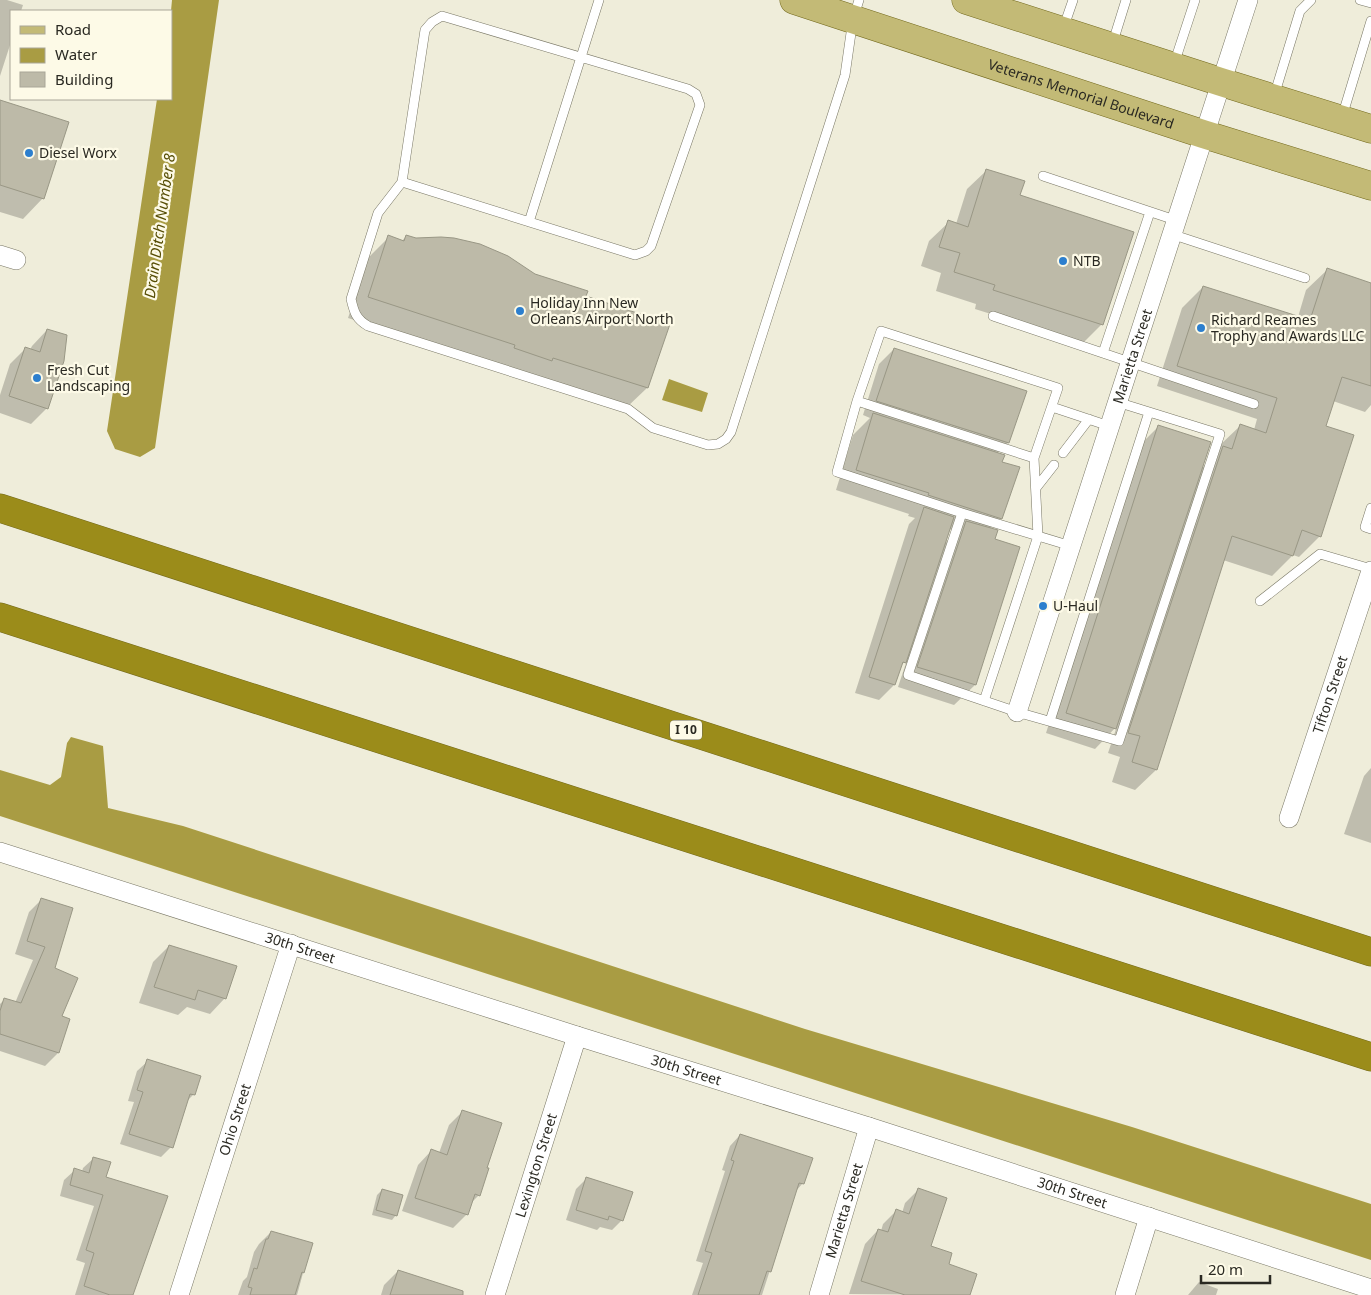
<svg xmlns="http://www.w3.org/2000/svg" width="1371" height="1295" viewBox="0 0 1371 1295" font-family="'Noto Sans',sans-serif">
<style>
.water{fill:#a99c43}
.shadow{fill:#0003;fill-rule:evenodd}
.building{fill:#bdbaa8;stroke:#999785}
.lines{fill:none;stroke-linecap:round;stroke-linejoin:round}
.lane-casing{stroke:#797765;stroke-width:10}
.street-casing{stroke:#797765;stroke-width:20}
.primary-casing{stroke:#73691d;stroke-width:29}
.highway-casing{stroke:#73691d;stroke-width:29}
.lane{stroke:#fff;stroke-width:9}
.street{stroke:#fff;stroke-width:19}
.primary{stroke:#c3ba76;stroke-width:28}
.highway{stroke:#9b8c1a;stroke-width:28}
.poi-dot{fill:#2d7fce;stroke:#fdfae7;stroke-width:2}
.labels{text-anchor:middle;stroke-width:4.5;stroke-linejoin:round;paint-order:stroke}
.shield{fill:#fdfae7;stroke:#69685d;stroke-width:1}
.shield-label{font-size:12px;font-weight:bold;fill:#2a2922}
.street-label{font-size:14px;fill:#2a2922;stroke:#fdfae7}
.poi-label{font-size:14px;fill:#2a2922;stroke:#fdfae7;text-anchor:start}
.water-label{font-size:15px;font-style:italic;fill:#564d04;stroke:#fdfae7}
</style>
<rect width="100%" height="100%" fill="#efedda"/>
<path class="water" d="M 172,0 L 219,0 L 155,448 L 140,457 L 115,449 L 107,431 L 157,99 L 171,99 L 171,11 Z
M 669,379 L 708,393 L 702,412 L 662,400 Z
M 71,737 L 103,746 L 108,808 L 183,826 L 805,1029 L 1132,1127 L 1371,1204 L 1371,1260 L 0,816 L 0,770 L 50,785 L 61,777 L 67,743 Z"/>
<path class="shadow" d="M 0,0 L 7,0 L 23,5 L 21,11 L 11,11 L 11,42 L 0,76 Z
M 0,102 L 43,198 L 23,219 L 0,212 Z
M 987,170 L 1102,324 L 1083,343 L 975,309 L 976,304 L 936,291 L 941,273 L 921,266 L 929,241 L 949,222 L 956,224 L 967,189 Z
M 406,236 L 535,275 L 585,297 L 647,388 L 626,408 L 348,318 L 368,258 L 389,237 L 402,241 Z
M 1327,270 L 1371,284 L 1371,405 L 1365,412 L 1333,401 L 1325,426 L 1320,536 L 1299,557 L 1293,555 L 1272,576 L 1223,560 L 1156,770 L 1135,790 L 1112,782 L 1120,757 L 1108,753 L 1117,726 L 1095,749 L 1046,733 L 1138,447 L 1158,427 L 1200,470 L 1217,453 L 1219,446 L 1240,426 L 1254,430 L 1257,419 L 1157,386 L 1182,308 L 1203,287 L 1298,317 L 1306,290 Z
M 47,330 L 47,408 L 31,424 L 0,413 L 0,395 L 10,364 L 26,348 L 30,350 L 32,346 Z
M 894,349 L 1025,392 L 1008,443 L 996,454 L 1001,462 L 1001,518 L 990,529 L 994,540 L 1019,548 L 975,685 L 954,705 L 898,687 L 907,660 L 900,666 L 894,685 L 879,700 L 855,693 L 909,524 L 915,518 L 908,516 L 909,514 L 836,490 L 853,435 L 870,418 L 863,415 L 879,364 ZM 949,529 L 957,531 L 943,545 Z
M 1371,768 L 1371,843 L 1344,834 L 1364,776 Z
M 42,899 L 60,1017 L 68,1020 L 58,1053 L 45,1066 L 0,1051 L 0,1004 L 5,999 L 15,1003 L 33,960 L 15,954 L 29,912 Z
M 169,946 L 225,998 L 210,1014 L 187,1007 L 178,1015 L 139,1003 L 153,962 Z
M 148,1061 L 194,1094 L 186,1102 L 171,1147 L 161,1157 L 120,1144 L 134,1102 L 128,1101 L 137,1071 Z
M 463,1111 L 486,1168 L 479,1195 L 470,1204 L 467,1214 L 453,1228 L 402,1211 L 418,1165 L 431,1151 L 439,1153 L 449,1125 Z
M 740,1135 L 803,1183 L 795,1192 L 762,1295 L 692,1295 L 703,1263 L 696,1261 L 725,1171 L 722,1170 L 730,1146 Z
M 94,1158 L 105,1177 L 132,1295 L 75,1295 L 85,1263 L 76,1260 L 94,1206 L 60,1196 L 64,1180 L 75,1170 L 82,1172 L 83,1168 Z
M 586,1179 L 622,1220 L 612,1230 L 600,1227 L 597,1230 L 566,1220 L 576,1189 Z
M 382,1190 L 396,1215 L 392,1220 L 372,1215 L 377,1195 Z
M 918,1190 L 929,1247 L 947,1265 L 969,1295 L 849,1294 L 865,1244 L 878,1230 L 881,1231 L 883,1224 L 896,1211 L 902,1213 L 905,1203 Z
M 271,1232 L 311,1244 L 297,1295 L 238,1295 L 243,1281 L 247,1277 L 254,1252 L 259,1244 Z
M 398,1271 L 428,1295 L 381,1295 L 384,1285 Z
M 1199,1282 L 1218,1289 L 1216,1295 L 1188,1295 Z"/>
<path class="building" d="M 0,100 L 69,122 L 44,199 L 0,185 Z
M 986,169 L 1025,181 L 1020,195 L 1134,232 L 1103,325 L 993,290 L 995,285 L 954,272 L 960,253 L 939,247 L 948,220 L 968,227 Z
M 388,235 L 404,241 L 406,235 L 416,238 L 441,237 L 454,238 L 480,244 L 508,256 L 535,274 L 588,291 L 586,296 L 670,324 L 648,388 L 553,358 L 552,361 L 514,348 L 515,345 L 368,297 Z
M 1327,268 L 1371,283 L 1371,386 L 1342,377 L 1326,426 L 1354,435 L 1321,537 L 1302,530 L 1293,556 L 1232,536 L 1157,770 L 1132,762 L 1140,736 L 1128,733 L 1223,446 L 1232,449 L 1240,424 L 1266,433 L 1277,398 L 1177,366 L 1203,286 L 1310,320 Z
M 47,329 L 67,335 L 64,361 L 48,409 L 9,396 L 25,347 L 40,352 Z
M 894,348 L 1027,391 L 1009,443 L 876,401 Z
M 873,413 L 1005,455 L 1002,462 L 1020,467 L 1002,519 L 928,495 L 929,493 L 856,470 Z
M 1158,425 L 1211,442 L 1116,729 L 1066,713 Z
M 924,507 L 954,517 L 906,663 L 903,662 L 895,685 L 869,677 Z
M 966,521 L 998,530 L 995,539 L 1020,547 L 976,685 L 917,667 Z
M 41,898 L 73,908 L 55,968 L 78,978 L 62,1016 L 70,1019 L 59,1053 L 0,1034 L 0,1011 L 4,998 L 21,1003 L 45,947 L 27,941 Z
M 169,945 L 237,966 L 226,999 L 198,990 L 195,1000 L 154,987 Z
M 147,1059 L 201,1076 L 195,1095 L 190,1094 L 173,1148 L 129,1134 L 143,1092 L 137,1090 Z
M 462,1110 L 502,1123 L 487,1168 L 489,1168 L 480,1196 L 475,1194 L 468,1215 L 415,1198 L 431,1149 L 447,1155 Z
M 740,1134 L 813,1158 L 804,1184 L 799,1183 L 771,1272 L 767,1271 L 759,1295 L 698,1295 L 712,1253 L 705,1251 L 734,1161 L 731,1160 Z
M 93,1157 L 111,1162 L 106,1177 L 168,1196 L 133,1295 L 110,1295 L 84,1286 L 94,1253 L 86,1250 L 103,1195 L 70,1185 L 74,1168 L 89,1173 Z
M 586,1177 L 633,1192 L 623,1221 L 609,1216 L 608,1220 L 576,1210 Z
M 918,1188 L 947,1198 L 931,1246 L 952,1253 L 949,1264 L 977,1274 L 970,1295 L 905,1295 L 861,1281 L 878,1229 L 888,1232 L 896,1209 L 909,1214 Z
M 382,1189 L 403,1195 L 397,1216 L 376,1210 Z
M 271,1231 L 313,1243 L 304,1273 L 302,1272 L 295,1295 L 250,1295 L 252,1288 L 248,1287 L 254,1268 L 257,1269 L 266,1239 L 268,1239 Z
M 398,1270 L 463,1291 L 463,1295 L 390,1295 Z"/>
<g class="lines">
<defs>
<path id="lane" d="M 1360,0 L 1371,3
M 1063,29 L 1073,0
M 1112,45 L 1126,0
M 1174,64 L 1195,0
M 1274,96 L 1300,11 L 1311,0
M 1342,117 L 1371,21
M 1043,176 L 1175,220
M 402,182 L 635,255 L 646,251 L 651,246 L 700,105 L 696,94 L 688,89 L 442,16 L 432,22 L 425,30 L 402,182 L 378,213 L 351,299 C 354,312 356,319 368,326 L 628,409 L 653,428 L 708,445 L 718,444 L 726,439 L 731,432 L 845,75 L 853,19 L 859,0
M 529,222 L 599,0
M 1171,234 L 1305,278
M 993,316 L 1254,404
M 1103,353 L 1150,212
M 857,401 L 837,472 L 962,513
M 1052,407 L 1109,426
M 1063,453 L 1089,419
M 1036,488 L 1054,465
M 1371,508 L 1365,527 L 1371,529
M 1071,546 L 962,513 L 908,675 L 1017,712 L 1119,741 L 1220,434 L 1117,402
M 1260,601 L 1320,554 L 1371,569
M 984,701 L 1038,536 L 1034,458 L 857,401 L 881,331 L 1058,388 L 1034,458
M 1050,721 L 1149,412"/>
<g id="street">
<path d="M 0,255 L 16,260"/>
<path id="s1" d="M 1017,712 L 1248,0"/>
<path id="s2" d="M 1289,818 L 1371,571"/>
<path id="s3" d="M 0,852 L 577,1036 L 869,1127 L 1371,1289"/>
<path id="s4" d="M 179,1295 L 291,944"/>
<path id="s5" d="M 495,1295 L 577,1036"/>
<path id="s6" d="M 819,1295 L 869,1127"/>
<path d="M 1125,1295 L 1149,1217"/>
</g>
<g id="primary">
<path id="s7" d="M 794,0 L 1203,134 L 1371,186"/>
<path d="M 966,0 L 1221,82 L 1371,129"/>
</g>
<path id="highway" d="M 0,508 L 1371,952
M 0,617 L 1371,1057"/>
</defs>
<use href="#lane" class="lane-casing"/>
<use href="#street" class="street-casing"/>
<use href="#primary" class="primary-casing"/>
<use href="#highway" class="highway-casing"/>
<use href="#lane" class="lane"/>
<use href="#street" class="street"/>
<use href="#primary" class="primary"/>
<use href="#highway" class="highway"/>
</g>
<g class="poi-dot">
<circle cx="29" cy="153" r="5"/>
<circle cx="1063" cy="261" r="5"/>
<circle cx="520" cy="311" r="5"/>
<circle cx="1201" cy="328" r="5"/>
<circle cx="37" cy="378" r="5"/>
<circle cx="1043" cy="606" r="5"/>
</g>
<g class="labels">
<rect class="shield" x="670" y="720.5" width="32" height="19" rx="4"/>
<g class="shield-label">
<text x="686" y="734">I 10</text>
</g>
<g class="street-label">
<text dy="5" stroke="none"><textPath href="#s7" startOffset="302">Veterans Memorial Boulevard</textPath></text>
<text dy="5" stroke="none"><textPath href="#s1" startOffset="374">Marietta Street</textPath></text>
<text dy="5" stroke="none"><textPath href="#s2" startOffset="130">Tifton Street</textPath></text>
<text dy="5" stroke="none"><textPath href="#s3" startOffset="315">30th Street</textPath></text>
<text dy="5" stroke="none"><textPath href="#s3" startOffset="720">30th Street</textPath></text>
<text dy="5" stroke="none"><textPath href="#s4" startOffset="184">Ohio Street</textPath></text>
<text dy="5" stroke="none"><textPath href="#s5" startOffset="136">Lexington Street</textPath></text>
<text dy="5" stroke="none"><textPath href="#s3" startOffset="1125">30th Street</textPath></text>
<text dy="5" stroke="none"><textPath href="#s6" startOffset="88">Marietta Street</textPath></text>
</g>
<g class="poi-label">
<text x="39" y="158">Diesel Worx</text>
<text x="1073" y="266">NTB</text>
<text x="530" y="308">Holiday Inn New<tspan x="530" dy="16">Orleans Airport North</tspan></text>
<text x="1211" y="325">Richard Reames<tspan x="1211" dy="16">Trophy and Awards LLC</tspan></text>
<text x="47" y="375">Fresh Cut<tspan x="47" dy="16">Landscaping</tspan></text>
<text x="1053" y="611">U-Haul</text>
</g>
<g class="water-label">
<text transform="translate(160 226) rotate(-82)" y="5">Drain Ditch Number 8</text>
</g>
</g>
<rect x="10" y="10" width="162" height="90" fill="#fdfae7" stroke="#a9a698"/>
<rect x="20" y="26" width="25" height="8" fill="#c3ba76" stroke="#a9a698"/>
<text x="55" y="35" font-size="15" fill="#2a2922">Road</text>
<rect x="20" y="48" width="25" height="15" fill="#a99c43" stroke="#a9a698"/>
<text x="55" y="60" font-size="15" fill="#2a2922">Water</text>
<rect x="20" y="72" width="25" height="15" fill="#bdbaa8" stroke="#a9a698"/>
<text x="55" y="85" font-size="15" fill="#2a2922">Building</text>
<path d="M1201 1275v8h69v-8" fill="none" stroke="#2a2922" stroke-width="2.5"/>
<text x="1208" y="1275" font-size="15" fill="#2a2922" stroke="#fdfae7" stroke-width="4" paint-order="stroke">20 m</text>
</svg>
